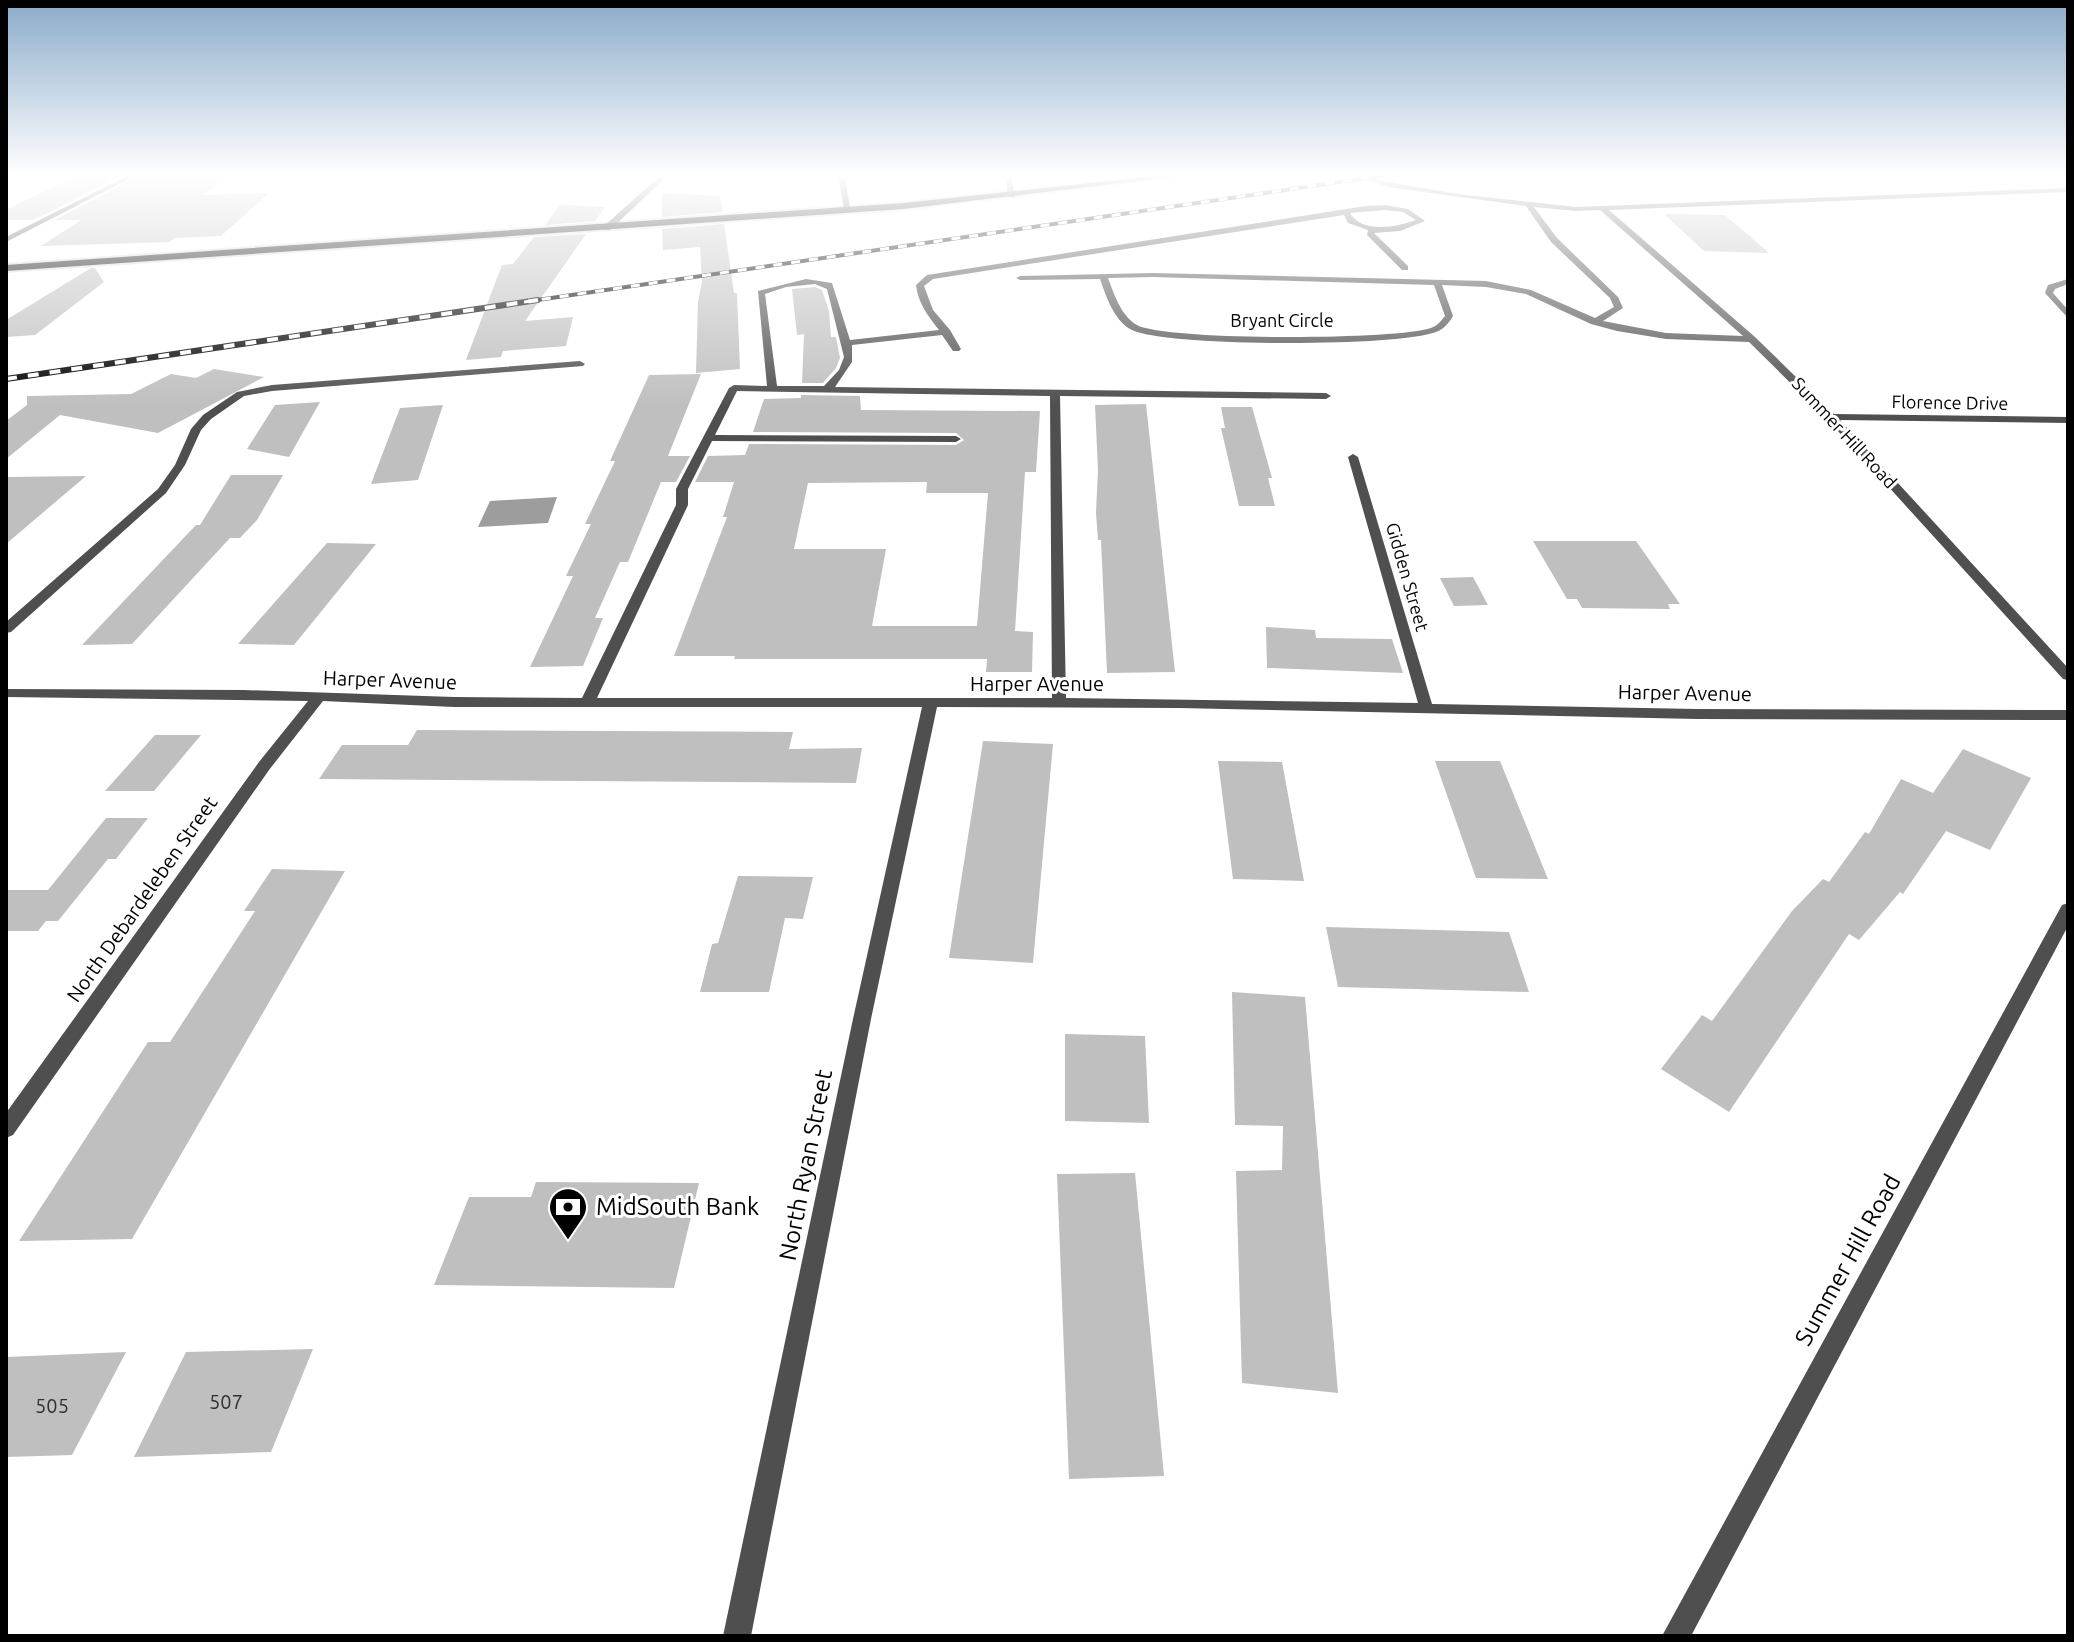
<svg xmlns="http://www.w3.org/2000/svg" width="2074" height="1642" viewBox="0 0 2074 1642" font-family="Ubuntu,sans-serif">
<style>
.water{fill:#9d9d9d}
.building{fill:#bfbfbf;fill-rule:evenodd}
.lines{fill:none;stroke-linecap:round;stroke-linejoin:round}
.primary-casing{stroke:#dbdbdb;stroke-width:4}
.minor{fill:#4f4f4f;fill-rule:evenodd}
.primary{fill:#000;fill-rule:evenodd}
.rail-far1-casing{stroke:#000;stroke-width:4}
.rail-casing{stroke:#000;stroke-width:6}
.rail-far1{stroke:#fff;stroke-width:3;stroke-dasharray:9;stroke-linecap:butt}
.rail{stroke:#fff;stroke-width:4;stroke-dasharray:11;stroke-linecap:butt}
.labels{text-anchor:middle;stroke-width:6;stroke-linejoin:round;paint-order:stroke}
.far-street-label{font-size:18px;fill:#000;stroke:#fff}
.street-label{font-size:20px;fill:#000;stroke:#fff}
.near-number-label{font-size:20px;fill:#303030}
.near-street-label{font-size:24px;fill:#000;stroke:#fff}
.near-poi-label{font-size:24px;fill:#000;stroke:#fff;text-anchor:start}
</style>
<rect width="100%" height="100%" fill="#fff"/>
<path class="water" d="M 557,497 L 548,523 L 478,527 L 490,501 Z"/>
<path class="building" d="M 75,176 L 121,176 L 33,220 L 6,220 L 6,210 Z
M 138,176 L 232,176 L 202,195 L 269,193 L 221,236 L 175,238 L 169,242 L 41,246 L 81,220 L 55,220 Z
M 662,193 L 720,196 L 723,212 L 662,217 Z
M 560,205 L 605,207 L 595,221 L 545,225 Z
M 1664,214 L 1725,215 L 1769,253 L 1704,251 Z
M 724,224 L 734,293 L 737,293 L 740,369 L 696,373 L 698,301 L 702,282 L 700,247 L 663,250 L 662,229 Z
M 586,234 L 525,321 L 573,317 L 566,346 L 503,351 L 501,357 L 466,360 L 502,265 L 513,264 L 534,237 Z
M 91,268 L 95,268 L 104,282 L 35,335 L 6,337 L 6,320 Z
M 815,287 L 822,290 L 829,311 L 831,337 L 836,337 L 840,358 L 836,368 L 823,383 L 802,383 L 804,334 L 797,335 L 792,289 Z
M 214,369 L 264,377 L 158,433 L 60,415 L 6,459 L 6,421 L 27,405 L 27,396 L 131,394 L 171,374 L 196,378 Z
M 701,374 L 668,456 L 690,456 L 676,482 L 661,482 L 628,562 L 620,562 L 595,618 L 603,618 L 583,666 L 530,667 L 573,576 L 566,576 L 591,524 L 585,524 L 615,461 L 610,461 L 649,375 Z
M 801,395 L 860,396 L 861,410 L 1040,411 L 1036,472 L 1025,472 L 1015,631 L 1033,632 L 1032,672 L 986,672 L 987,659 L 734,659 L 735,656 L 674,656 L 727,517 L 723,517 L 734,482 L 695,482 L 708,456 L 745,455 L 749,444 L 956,445 L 964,440 L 956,433 L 753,432 L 764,399 L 801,398 ZM 927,482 L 926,493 L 988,493 L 977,626 L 872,626 L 886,549 L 794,549 L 808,483 Z
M 320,402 L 289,457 L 247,449 L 275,405 Z
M 1146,404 L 1175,672 L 1107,673 L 1101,540 L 1098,540 L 1096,513 L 1098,470 L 1095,405 Z
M 443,405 L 418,480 L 371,484 L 400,408 Z
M 1221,407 L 1252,407 L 1272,478 L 1268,478 L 1275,506 L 1239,506 L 1221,428 L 1225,428 Z
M 231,475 L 283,475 L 257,520 L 240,538 L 230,538 L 132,644 L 82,645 L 196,525 L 200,525 Z
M 86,476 L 6,544 L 6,477 Z
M 1533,541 L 1636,541 L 1680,604 L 1668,604 L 1670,609 L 1582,608 L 1577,599 L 1567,599 Z
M 327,543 L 376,544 L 294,645 L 238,644 Z
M 1473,577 L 1488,605 L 1454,606 L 1440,578 Z
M 1266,627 L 1315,630 L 1316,638 L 1392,639 L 1403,673 L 1267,668 Z
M 417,730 L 793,732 L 789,749 L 862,748 L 856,783 L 319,779 L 342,745 L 408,745 Z
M 155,735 L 201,735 L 154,791 L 105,791 Z
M 983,741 L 1053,744 L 1033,963 L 949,958 Z
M 1963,749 L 2031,778 L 1990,850 L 1946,831 L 1903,894 L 1900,892 L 1859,940 L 1849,934 L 1729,1112 L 1661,1069 L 1702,1015 L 1712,1021 L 1792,911 L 1823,879 L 1829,882 L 1865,832 L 1869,834 L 1901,779 L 1933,793 Z
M 1218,761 L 1282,762 L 1304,881 L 1233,879 Z
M 1435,761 L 1500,761 L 1548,879 L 1476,878 Z
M 106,818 L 148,818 L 116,859 L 108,859 L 58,921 L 46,921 L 38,931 L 6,931 L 6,890 L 48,890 Z
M 272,869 L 345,871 L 132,1239 L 19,1241 L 148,1042 L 170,1042 L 255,911 L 244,911 Z
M 738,876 L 813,877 L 803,919 L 785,918 L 769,992 L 700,992 L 712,944 L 718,943 Z
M 1326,927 L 1509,932 L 1529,992 L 1338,987 Z
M 1232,992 L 1305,997 L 1338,1393 L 1242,1383 L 1236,1171 L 1282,1170 L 1283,1126 L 1235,1125 Z
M 1065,1034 L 1145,1036 L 1149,1123 L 1065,1121 Z
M 1135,1173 L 1164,1476 L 1069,1479 L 1057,1174 Z
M 536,1182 L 699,1183 L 674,1288 L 434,1285 L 469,1197 L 531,1197 Z
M 313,1349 L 271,1452 L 134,1457 L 186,1352 Z
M 126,1352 L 72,1455 L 6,1457 L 6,1357 Z"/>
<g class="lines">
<defs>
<path id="primary" d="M 1156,176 L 1181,176 L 903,209 L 6,271 L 6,265 L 903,203 Z"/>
</defs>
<use href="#primary" class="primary-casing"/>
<path class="minor" d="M 127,176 L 135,176 L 6,242 L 6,237 Z
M 660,176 L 667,176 L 610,230 L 604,230 L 604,226 Z
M 833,176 L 845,179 L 851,212 L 844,210 L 839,180 Z
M 1005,176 L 1011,176 L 1015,198 L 1008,196 Z
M 1356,176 L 1457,194 L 1576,207 L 2068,188 L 2068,192 L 1609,210 L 1755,337 L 1834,414 L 2068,417 L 2068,423 L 1840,420 L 2068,668 L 2068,680 L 2063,679 L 1827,419 L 1749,342 L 1666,339 L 1617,331 L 1591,324 L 1526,294 L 1486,287 L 1442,285 L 1453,316 C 1449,323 1444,329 1436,332 C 1397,347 1167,347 1132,330 C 1114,321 1106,296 1100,279 L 1020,280 L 1016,278 L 1020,276 L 1153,273 L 1486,281 L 1531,290 L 1595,318 L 1614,307 L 1610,298 L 1551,242 L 1526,206 L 1388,187 ZM 1534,207 L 1576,211 L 1600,210 L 1743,336 L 1666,333 L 1603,321 L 1623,308 L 1618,297 L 1557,238 ZM 1153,277 L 1434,285 L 1445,316 C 1441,321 1437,326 1431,328 C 1397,340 1166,341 1137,325 C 1121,316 1114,294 1108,278 Z
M 1385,205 L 1408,209 L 1425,221 L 1400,231 L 1374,233 L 1408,266 L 1408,270 L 1402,270 L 1367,235 L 1368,230 L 1348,223 L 1344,215 L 933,279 L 924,286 L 933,310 L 950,330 L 961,349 L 959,351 L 953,351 L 942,335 L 852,345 L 852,362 L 835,387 L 1326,393 L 1331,396 L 1326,399 L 1060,396 L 1066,698 L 1418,703 L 1348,457 L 1353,454 L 1358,457 L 1432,704 L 1697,709 L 2068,710 L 2068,720 L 1697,719 L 1179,708 L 937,707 L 871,1019 L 751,1636 L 723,1636 L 853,1019 L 922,707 L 454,707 L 323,701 L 269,770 L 13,1135 L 6,1138 L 6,1113 L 259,762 L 308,701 L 6,697 L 6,689 L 244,690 L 454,697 L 582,698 L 676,505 L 676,489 L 729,388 L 734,385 L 767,386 L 758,291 L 806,279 L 832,283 L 850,340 L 939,330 C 928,316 918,303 916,285 L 927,275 L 1365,206 ZM 1385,210 L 1403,212 L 1416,220 C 1397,227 1362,234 1350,213 ZM 815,284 L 827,289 L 844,357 L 839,370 L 824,386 L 777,386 L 765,294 L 786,287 ZM 737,391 L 1050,396 L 1052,698 L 597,698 L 688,505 L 688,489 L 712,441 L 956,442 L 961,439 L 956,436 L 715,435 Z
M 2068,279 L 2068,284 L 2055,289 L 2053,293 L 2068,310 L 2068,318 L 2045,293 L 2048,285 Z
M 580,361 L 585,364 L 583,366 L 272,391 L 244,396 L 211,419 L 201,430 L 185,465 L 166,493 L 11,632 L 6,633 L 6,622 L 158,489 L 175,465 L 191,429 L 203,415 L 237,392 L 272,385 Z
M 2068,903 L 2068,926 L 1691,1636 L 1662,1636 L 2062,905 Z"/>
<use href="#primary" class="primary"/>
<defs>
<path id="rail-far1" d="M 524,302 L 1380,176"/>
<path id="rail" d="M 6,379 L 538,300"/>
</defs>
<use href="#rail-far1" class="rail-far1-casing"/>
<use href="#rail" class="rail-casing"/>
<use href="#rail-far1" class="rail-far1"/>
<use href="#rail" class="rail"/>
</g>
<linearGradient id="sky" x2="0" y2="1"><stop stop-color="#8aabca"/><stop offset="0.43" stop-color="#fff"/><stop offset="1" stop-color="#fff" stop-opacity="0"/></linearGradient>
<rect width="2074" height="406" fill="url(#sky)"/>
<defs>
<symbol id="bank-pin" viewBox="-11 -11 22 30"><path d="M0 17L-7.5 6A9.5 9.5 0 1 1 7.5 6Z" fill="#000" stroke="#fff"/><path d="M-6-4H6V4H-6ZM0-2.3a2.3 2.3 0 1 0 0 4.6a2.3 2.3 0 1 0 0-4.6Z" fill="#fff"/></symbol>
</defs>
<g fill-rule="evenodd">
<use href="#bank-pin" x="546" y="1185" width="44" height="60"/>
</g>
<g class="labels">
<g class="far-street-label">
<text x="1282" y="327">Bryant Circle</text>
<text transform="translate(1950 403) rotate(1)" y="6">Florence Drive</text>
<text transform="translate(1844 433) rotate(47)" y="6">Summer Hill Road</text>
<text transform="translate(1407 577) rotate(74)" y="6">Gidden Street</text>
</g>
<g class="street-label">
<text transform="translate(390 680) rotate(2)" y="7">Harper Avenue</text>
<text x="1037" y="691">Harper Avenue</text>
<text transform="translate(1685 693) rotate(1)" y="7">Harper Avenue</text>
<text transform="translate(142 899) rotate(-55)" y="7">North Debardeleben Street</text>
</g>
<g class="near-number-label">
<text x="226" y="1409">507</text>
<text x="52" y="1413">505</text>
</g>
<g class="near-street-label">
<text transform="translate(806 1165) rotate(-79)" y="8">North Ryan Street</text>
<text transform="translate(1848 1260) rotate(-61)" y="8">Summer Hill Road</text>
</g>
<g class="near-poi-label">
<text x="596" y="1215">MidSouth Bank</text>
</g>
</g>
<rect width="2074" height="1642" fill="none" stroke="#000000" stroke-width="16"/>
</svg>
